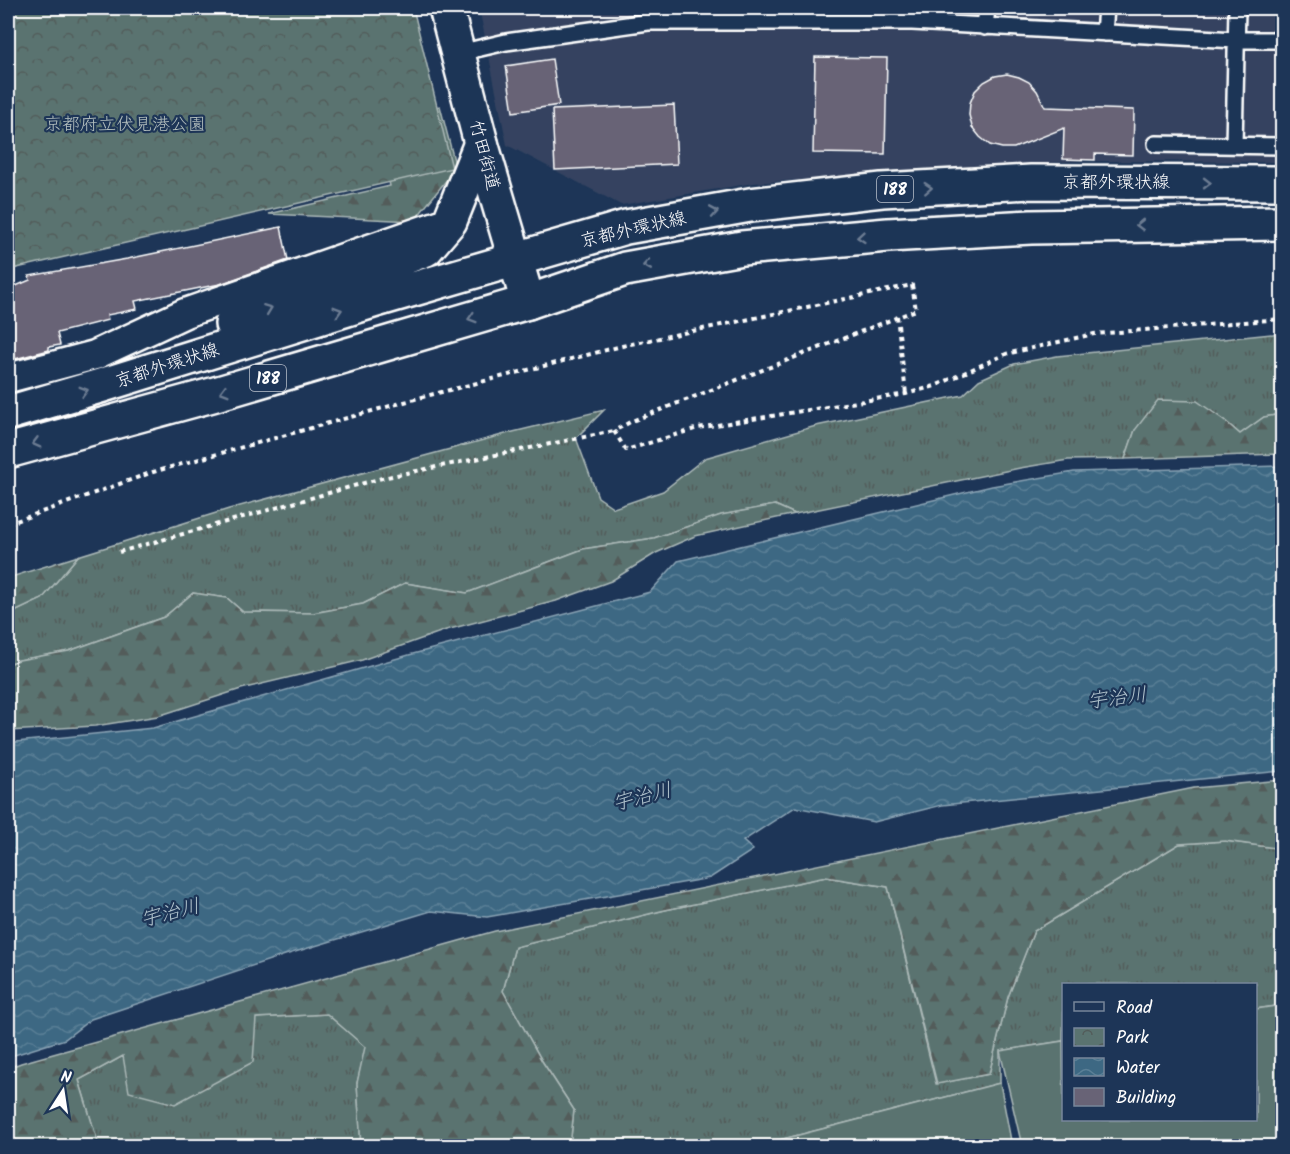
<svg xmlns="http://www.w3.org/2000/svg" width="1290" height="1154" viewBox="0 0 1290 1154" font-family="Kalam,'Klee One',sans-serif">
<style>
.built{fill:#344360}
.grass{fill:url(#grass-tufts);stroke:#acb9b8;stroke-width:1.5}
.forest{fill:url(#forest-firs);stroke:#acb9b8;stroke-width:1.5}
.park{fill:url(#park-crowns);stroke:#acb9b8;stroke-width:1.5}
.pitch{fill:#5a7370;stroke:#acb9b8;stroke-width:1.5}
.water{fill:url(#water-waves);stroke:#8ba4b5;stroke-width:1.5}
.building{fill:#686376;stroke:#fff;stroke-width:1.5}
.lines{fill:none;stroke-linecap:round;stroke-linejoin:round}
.service-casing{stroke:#fff;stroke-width:20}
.minor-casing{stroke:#fff;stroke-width:33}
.secondary-casing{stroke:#fff;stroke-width:38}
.primary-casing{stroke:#fff;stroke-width:38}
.path{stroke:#fff;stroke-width:4;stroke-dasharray:4.5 4.5;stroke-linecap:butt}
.service{stroke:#1d3557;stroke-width:15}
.minor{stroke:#1d3557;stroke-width:28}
.secondary{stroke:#1d3557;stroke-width:33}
.primary{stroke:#1d3557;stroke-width:33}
.oneway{stroke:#6c7c92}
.labels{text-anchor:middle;stroke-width:4.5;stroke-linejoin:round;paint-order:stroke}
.shield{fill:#1d3557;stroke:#bbc2cd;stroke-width:1.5}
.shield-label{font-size:16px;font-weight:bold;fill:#fff}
.park-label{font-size:18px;fill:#b5c0bf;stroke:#1d3557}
.street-label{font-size:18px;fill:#fff;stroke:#1d3557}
.water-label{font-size:20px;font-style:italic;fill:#b1c3cd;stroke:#1d3557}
</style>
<defs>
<pattern id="grass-tufts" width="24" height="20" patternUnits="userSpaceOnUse" patternTransform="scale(1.5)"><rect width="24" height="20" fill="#5a7370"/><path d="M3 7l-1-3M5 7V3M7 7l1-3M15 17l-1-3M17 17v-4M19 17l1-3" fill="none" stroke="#525c5a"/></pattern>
<pattern id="forest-firs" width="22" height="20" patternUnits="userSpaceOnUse" patternTransform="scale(1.5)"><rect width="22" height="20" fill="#5a7370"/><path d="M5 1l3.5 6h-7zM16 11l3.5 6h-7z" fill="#525c5a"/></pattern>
<pattern id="park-crowns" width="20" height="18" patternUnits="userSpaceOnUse" patternTransform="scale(1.5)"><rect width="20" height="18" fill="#5a7370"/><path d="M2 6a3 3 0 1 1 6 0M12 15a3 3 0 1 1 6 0" fill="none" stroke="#525c5a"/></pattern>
<pattern id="water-waves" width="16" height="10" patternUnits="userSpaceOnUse" patternTransform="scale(1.5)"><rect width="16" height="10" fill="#3d6883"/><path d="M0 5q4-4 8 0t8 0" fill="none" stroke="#5a7f96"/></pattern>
</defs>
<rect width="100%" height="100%" fill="#1d3557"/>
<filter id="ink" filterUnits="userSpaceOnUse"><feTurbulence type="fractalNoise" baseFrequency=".0167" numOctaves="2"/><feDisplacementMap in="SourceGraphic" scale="12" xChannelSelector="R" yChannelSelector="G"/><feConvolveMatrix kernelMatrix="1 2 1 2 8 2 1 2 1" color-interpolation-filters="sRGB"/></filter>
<g filter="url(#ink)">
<path class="built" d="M 479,8 L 1282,8 L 1282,162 L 1079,161 L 754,183 L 621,205 L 507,145 Z"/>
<path class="grass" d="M 1282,333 L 1282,414 L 1264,417 L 1240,434 L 1224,420 L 1135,430 L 1125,459 L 1068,460 L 1020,468 L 795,514 L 775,505 L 722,515 L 654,538 L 583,549 L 467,593 L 405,583 L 363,604 L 313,613 L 243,612 L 227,598 L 193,593 L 164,617 L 69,651 L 19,660 L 8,664 L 8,615 L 42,599 L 78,556 L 229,509 L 513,432 L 604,410 L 576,438 L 598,497 L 614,508 L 663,491 L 705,458 L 816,426 L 963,395 L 979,380 L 1014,364 L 1057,356 Z
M 1225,841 L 1282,849 L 1282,1005 L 1256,1009 L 1256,984 L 1064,984 L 1063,1041 L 1000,1051 L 1000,1083 L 756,1146 L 570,1146 L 574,1110 L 542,1061 L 503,991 L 515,947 L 665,910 L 826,877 L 888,887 L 936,1084 L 989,1074 L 1008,997 L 1034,931 L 1179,844 Z
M 327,1014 L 366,1047 L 357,1083 L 361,1146 L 99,1146 L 79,1080 L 123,1056 L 256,1018 Z"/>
<path class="forest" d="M 440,106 L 456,168 L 414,221 L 269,214 L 390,186 L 383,152 L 406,112 Z
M 1158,400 L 1197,401 L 1224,420 L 1240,434 L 1264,417 L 1282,414 L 1282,454 L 1125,459 L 1135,430 Z
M 775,505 L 795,514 L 695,536 L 656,553 L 611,581 L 556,601 L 446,630 L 362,660 L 241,689 L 158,716 L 95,726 L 8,731 L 8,664 L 19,660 L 69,651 L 164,617 L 193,593 L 227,598 L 243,612 L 313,613 L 363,604 L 405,583 L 467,593 L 583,549 L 654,538 L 721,515 Z
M 78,556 L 42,599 L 8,615 L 8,578 Z
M 1282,780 L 1282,849 L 1225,841 L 1179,844 L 1034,931 L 1008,997 L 989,1074 L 937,1084 L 888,887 L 826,877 L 665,910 L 515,947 L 503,991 L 542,1061 L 574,1110 L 570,1146 L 361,1146 L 357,1083 L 365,1047 L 327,1014 L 256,1018 L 253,1062 L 175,1104 L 129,1092 L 123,1056 L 79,1080 L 99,1146 L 8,1146 L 8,1068 L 21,1063 L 495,931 L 1194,788 Z"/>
<path class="park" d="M 8,8 L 413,8 L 452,168 L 8,270 Z"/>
<path class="pitch" d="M 1282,1005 L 1282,1146 L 1022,1146 L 1000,1051 L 1063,1041 L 1064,1120 L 1256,1120 L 1256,1009 Z
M 1000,1083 L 1012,1146 L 756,1146 Z"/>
<path class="water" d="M 1282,466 L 1282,771 L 942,805 L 874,822 L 795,807 L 743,841 L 753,850 L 710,878 L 487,917 L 431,911 L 285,955 L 91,1019 L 65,1039 L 8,1057 L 8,745 L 16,742 L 153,728 L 409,655 L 650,592 L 678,561 L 992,486 L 1074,472 Z"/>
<path class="building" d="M 815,57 L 887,58 L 885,154 L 813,153 Z
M 552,59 L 559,105 L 513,112 L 506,66 Z
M 1007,74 L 1019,77 L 1029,82 L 1037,91 L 1045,107 L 1134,110 L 1133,155 L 1095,154 L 1095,160 L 1063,159 L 1064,128 L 1014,148 L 1002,148 L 990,145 L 980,137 L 972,127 L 969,115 L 970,103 L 975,91 L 984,82 L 995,76 Z
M 674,105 L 677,164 L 555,170 L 552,110 Z
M 281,227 L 288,260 L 220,284 L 135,301 L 137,309 L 107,315 L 108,320 L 57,333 L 60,345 L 49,347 L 49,350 L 15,359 L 14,354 L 8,356 L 8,304 L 11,288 L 30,280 L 29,276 L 127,259 Z"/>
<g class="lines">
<defs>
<path id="service" d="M 985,27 L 987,8
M 1104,33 L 1106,8
M 459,53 L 506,42 L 648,22 L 912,22 L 1236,40 L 1282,40
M 1156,144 L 1282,146
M 1234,145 L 1237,8"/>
<path id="minor" d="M 8,378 L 95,355 L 185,313 L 450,221"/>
<path id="secondary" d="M 446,8 L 481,143 L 528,302"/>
<path id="primary" d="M 232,324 L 426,249 L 450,221 L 481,143
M 8,413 L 100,386 L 376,300 L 626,227 L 750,205 L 882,190 L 1031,182 L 1282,183
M 8,451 L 212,395 L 378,346 L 528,302 L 625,269 L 742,248 L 888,235 L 1031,227 L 1282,223"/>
</defs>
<use href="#service" class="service-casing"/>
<use href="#minor" class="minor-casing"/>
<use href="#secondary" class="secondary-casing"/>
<use href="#primary" class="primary-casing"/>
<path class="path" d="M 897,316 L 906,394
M 8,524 L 153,472 L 426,396 L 626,345 L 912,285 L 916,310 L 632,421 L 614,431 L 626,450 L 698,428 L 906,394 L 935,386 L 1006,354 L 1094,334 L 1282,319
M 119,552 L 382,478 L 614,431"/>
<use href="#service" class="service"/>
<use href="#minor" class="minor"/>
<use href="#secondary" class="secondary"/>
<use href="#primary" class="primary"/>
</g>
<defs><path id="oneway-chevron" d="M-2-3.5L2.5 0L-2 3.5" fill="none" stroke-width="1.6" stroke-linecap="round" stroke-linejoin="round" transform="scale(1.5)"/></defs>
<g class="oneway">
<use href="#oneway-chevron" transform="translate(1207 183)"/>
<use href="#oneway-chevron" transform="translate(928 188) rotate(-3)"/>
<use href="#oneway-chevron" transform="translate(714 212) rotate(-10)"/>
<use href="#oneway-chevron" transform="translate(1140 225) rotate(179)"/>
<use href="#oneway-chevron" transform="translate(861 237) rotate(175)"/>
<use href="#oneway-chevron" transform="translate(647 265) rotate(170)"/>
<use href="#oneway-chevron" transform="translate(268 309) rotate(-21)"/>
<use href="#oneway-chevron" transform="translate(338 311) rotate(-17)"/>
<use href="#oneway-chevron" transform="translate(472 318) rotate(163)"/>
<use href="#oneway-chevron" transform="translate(84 391) rotate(-16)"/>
<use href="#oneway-chevron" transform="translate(224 391) rotate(164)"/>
<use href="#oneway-chevron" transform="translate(36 443) rotate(165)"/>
</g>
</g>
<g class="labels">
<g class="shield">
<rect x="877" y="176" width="36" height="26" rx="4.5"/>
<rect x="250" y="365" width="36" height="26" rx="4.5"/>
</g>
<g class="shield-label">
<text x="895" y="195">188</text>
<text x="268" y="384">188</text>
</g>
<g class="park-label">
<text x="125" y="130">京都府立伏見港公園</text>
</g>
<g class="street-label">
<text transform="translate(485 155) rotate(75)" y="6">竹田街道</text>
<text x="1116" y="188">京都外環状線</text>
<text transform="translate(633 229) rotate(-13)" y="6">京都外環状線</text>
<text transform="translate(167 365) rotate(-18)" y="6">京都外環状線</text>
</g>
<g class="water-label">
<text transform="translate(1117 697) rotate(-7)" y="7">宇治川</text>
<text transform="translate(642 796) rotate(-14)" y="7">宇治川</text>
<text transform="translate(170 912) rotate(-14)" y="7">宇治川</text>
</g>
</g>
<rect width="1290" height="1154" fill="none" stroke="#1d3557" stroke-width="30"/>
<rect x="15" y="15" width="1260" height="1124" fill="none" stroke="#fff" stroke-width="2" filter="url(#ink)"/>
<rect x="1062" y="983" width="195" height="138" fill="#1d3557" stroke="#77869a" stroke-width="1.5"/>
<rect x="1074" y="1002" width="30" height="9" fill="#1d3557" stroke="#77869a" stroke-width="1.5"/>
<text x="1116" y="1013" font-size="18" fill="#ffffff">Road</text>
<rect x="1074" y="1028" width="30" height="18" fill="url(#park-crowns)" stroke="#77869a" stroke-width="1.5"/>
<text x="1116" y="1043" font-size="18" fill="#ffffff">Park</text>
<rect x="1074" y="1058" width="30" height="18" fill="url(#water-waves)" stroke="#77869a" stroke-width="1.5"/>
<text x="1116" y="1073" font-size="18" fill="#ffffff">Water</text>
<rect x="1074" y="1088" width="30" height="18" fill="#686376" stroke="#77869a" stroke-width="1.5"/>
<text x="1116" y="1103" font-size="18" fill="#ffffff">Building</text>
<g transform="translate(63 1091) rotate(12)" stroke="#1d3557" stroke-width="4.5" paint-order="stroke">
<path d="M0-4.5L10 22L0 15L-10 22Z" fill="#ffffff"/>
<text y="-9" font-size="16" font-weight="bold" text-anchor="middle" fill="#ffffff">N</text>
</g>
</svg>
